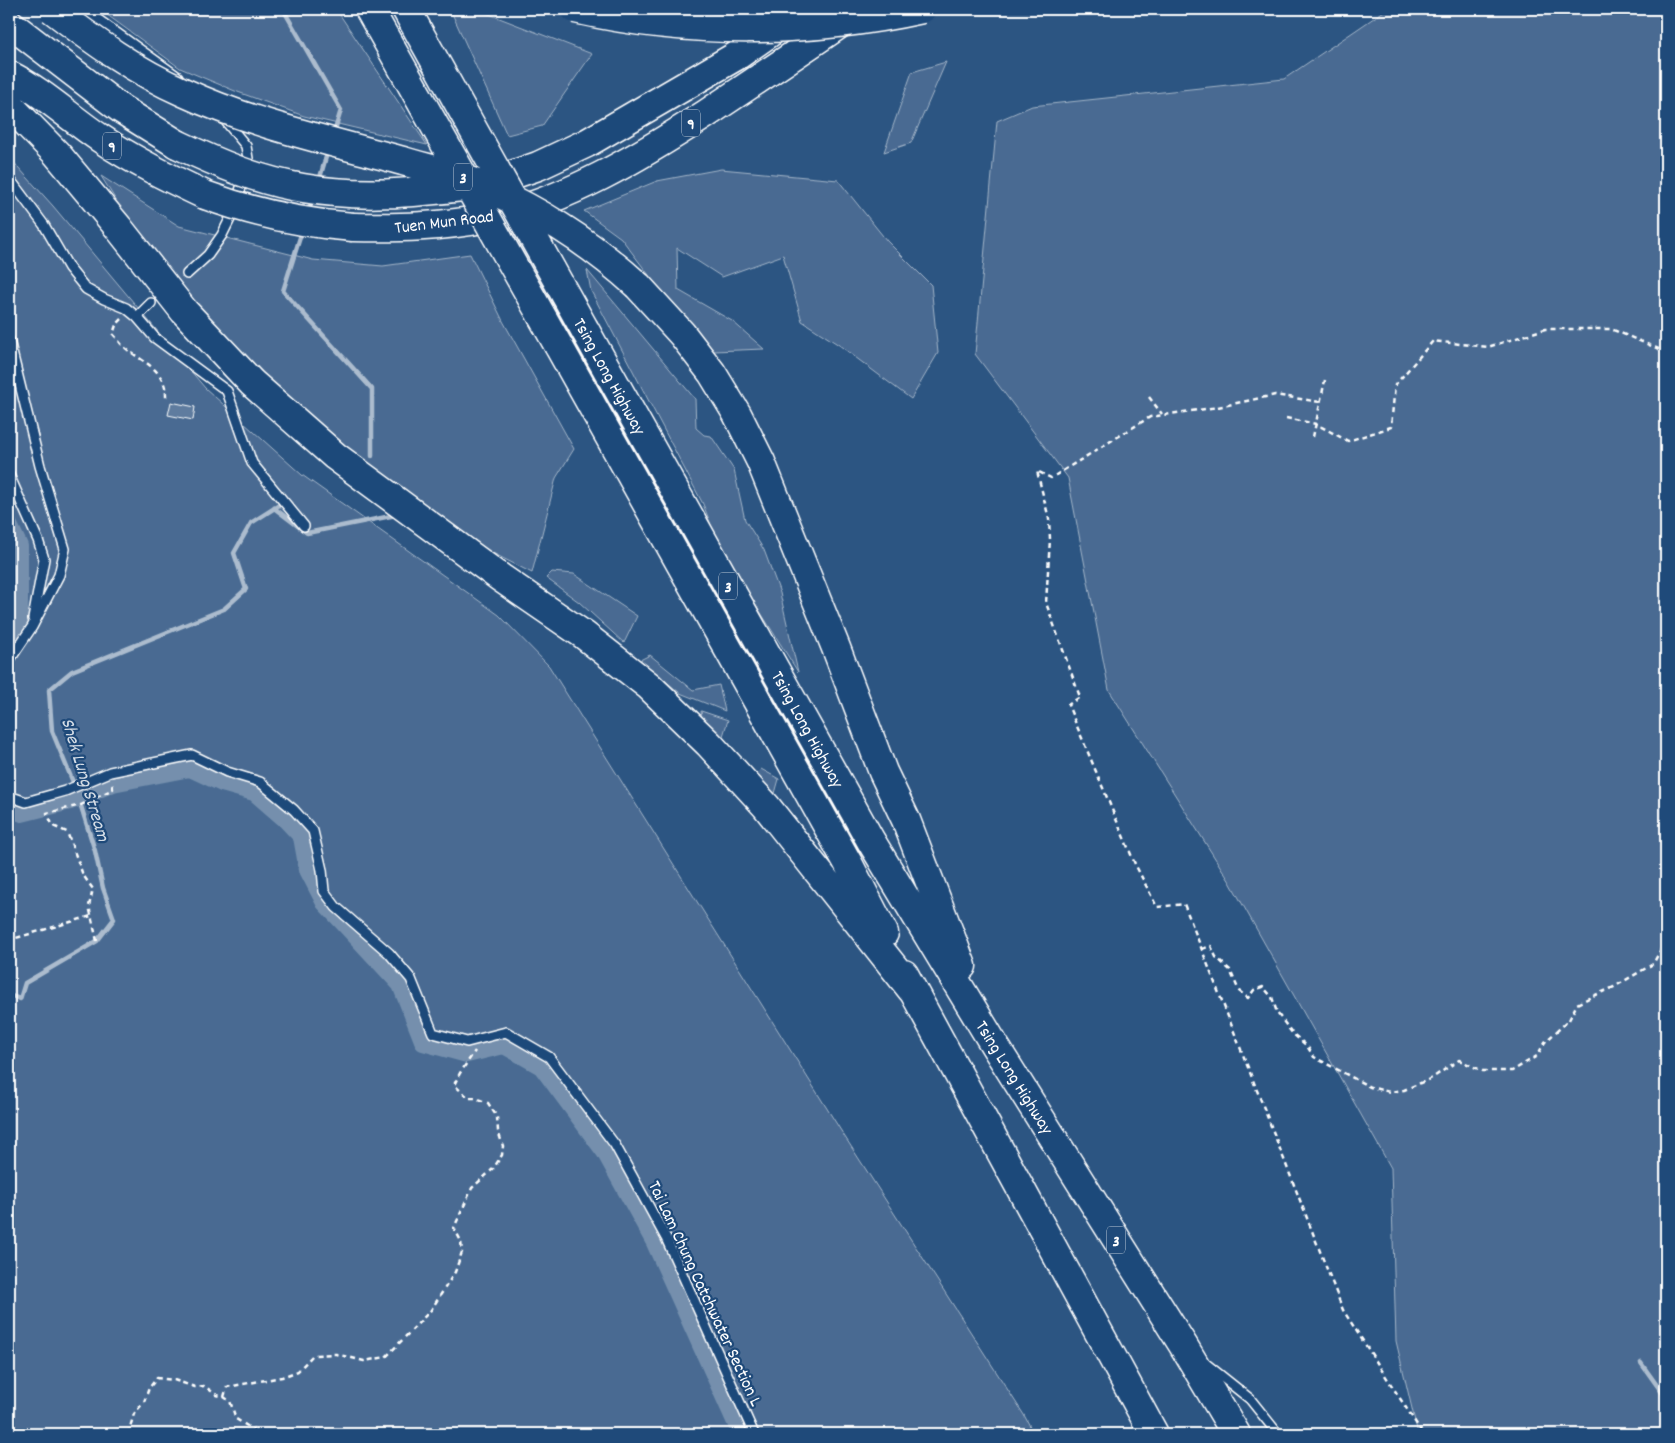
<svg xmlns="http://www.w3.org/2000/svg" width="1675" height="1443" viewBox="0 0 1675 1443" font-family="Dekko,sans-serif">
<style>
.green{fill:#486b92;stroke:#a4b5c8}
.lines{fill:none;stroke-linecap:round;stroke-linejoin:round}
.stream{stroke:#acbcce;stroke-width:4.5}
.canal{stroke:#748fad;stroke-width:16}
.building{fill:#5e7c9f;stroke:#fff}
.service-casing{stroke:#fff;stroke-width:12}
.motorway-casing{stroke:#fff;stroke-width:31}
.path{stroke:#fff;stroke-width:2.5;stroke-dasharray:5 4;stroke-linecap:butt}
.service{stroke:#1f4a7a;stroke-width:9}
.motorway{stroke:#1f4a7a;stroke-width:28}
.motorway-bridge-casing{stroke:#fff;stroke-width:31;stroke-linecap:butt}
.motorway-bridge{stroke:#1f4a7a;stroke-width:28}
.labels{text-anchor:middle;stroke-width:4.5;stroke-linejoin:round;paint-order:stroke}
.shield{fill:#1f4a7a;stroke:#bcc9d7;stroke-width:1}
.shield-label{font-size:16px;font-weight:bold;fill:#fff}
.street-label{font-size:18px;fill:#fff;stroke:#1f4a7a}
.water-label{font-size:19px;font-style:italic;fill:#d5dde6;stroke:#1f4a7a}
</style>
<rect width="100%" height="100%" fill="#2c5582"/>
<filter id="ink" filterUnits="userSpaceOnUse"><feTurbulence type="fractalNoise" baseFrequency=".02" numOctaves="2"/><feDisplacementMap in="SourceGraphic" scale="10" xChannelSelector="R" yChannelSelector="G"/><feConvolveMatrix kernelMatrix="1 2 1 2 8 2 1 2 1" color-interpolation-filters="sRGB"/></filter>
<g filter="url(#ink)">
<path class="green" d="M 99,9 L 336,9 L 427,145 L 304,116 L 235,91 L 180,68 Z
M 450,9 L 476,9 L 592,54 L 542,126 L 507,135 Z
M 1387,9 L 1666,9 L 1666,1434 L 1418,1434 L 1396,1341 L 1391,1168 L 1230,882 L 1109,690 L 1068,478 L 975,354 L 997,121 L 1032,106 L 1284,79 Z
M 946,62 L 911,143 L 884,152 L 912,72 Z
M 9,157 L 53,206 L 205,388 L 302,475 L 499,615 L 549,666 L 843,1134 L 1024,1415 L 1034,1434 L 9,1434 Z
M 721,169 L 838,180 L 887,241 L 931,285 L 938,353 L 911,399 L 839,345 L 802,321 L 783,255 L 722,277 L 677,248 L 678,290 L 732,321 L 764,349 L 714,351 L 658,287 L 621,238 L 584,211 L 657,181 Z
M 101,176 L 179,226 L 313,260 L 383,266 L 470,254 L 503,321 L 574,449 L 556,478 L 532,573 L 479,546 L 278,398 L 225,350 L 128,220 Z
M 587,270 L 695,399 L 696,428 L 704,435 L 711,436 L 734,470 L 745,520 L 764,550 L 780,593 L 798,672 L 719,546 L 703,504 L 591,291 Z
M 552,572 L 574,574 L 637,616 L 624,643 L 579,602 L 546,578 Z
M 650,655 L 693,690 L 719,685 L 725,711 L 680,693 L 640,660 Z
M 701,711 L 728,720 L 723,736 L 703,726 Z
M 761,769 L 779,779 L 774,797 L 755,775 Z"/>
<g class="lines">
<path class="stream" d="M 283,9 L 341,110 L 334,133
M 319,181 L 328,150
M 308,214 L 313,197
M 302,231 L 283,291 L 372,389 L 372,456
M 274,508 L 307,533 L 396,515
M 9,995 L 20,999 L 25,983 L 97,941 L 114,919 L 103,888 L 95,851 L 75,787 L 52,731 L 49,690 L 72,671 L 224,609 L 246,589 L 234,553 L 251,523 L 284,502
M 1641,1363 L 1666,1398"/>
<path class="canal" d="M 9,523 L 20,546 L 20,623 L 9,639
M 9,809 L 22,814 L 70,802 L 113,784 L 190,769 L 222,784 L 254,793 L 285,820 L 301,837 L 307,870 L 324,903 L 400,985 L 423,1043 L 467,1055 L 504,1046 L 541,1067 L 604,1152 L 654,1243 L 740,1434"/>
</g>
<path class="building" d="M 171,402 L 195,407 L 193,420 L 168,415 Z"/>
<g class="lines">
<defs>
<path id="service" d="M 83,9 L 178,77
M 9,178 L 44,225 L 69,268 L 86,289 L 104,299 L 126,308 L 137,317 L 151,303
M 187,274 L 208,255 L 222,235 L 230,219 L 249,165 L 246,146 L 223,118
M 137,317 L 155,338 L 227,391 L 252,463 L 304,526
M 9,340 L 40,466 L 65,549 L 59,575 L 32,627 L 9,661
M 9,475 L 38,540 L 44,559 L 33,619
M 9,796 L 26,802 L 65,791 L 110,772 L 192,755 L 227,772 L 260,782 L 294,810 L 313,831 L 322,870 L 324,891 L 336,907 L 389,953 L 411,979 L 433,1033 L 467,1042 L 506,1032 L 549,1057 L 615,1145 L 666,1238 L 754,1434
M 1206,1364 L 1250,1399 L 1278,1434"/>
<path id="motorway" d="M 9,23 L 121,109 L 177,144
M 9,75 C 42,91 70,118 100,138 C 134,161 169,178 205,195
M 9,105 L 57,154 L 118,227 L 184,311 L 252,383 L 335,456 L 501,578 L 584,635 L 649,686 L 709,744 L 766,806 L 912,990
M 491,182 L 538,166 L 587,143 L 738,55 L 803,9
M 353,227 C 400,228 441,227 488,218 C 565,202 641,156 706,114 C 754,82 802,50 850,17
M 638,286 L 682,334 L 712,373 L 737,414 L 761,462 L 836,648 L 883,772 L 906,820 L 962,966
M 585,330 L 871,841 L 995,1046 L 1183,1345 L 1236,1434
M 558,345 L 848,863 L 884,933
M 904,974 L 1154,1434"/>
</defs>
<use href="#service" class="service-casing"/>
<use href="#motorway" class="motorway-casing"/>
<path class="path" d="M 122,319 L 116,325 L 113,334 C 117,338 120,343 123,346 C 142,363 167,368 166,399
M 1149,397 L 1162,414
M 1320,402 L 1275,395 L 1218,407 L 1150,417 L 1051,478 L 1037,471 L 1049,519 L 1050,539 L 1046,603 L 1080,697 L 1068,705 L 1135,864 L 1157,907 L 1184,904 L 1343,1310 L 1423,1434
M 1286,418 L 1316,424 L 1348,441 L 1391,427 L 1395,385 L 1433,341 L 1488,347 L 1545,329 L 1611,329 L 1666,352
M 1313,437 L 1325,380
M 97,941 L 89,906 L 93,889 L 83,875 L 67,832 L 53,826 L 47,813 L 81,805 L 113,789 L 112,782
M 9,943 L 16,938 L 91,916
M 1202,949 L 1211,946 L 1216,957 L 1230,970 L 1239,991 L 1248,998 L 1254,990 L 1263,987 L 1272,997 L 1277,1013 L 1293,1034 L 1307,1046 L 1314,1057 L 1370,1087 L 1390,1092 L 1404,1090 L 1432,1078 L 1459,1060 L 1483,1071 L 1512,1071 L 1537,1056 L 1545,1042 L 1569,1020 L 1577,1004 L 1593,996 L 1614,987 L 1653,964 L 1666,940
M 224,1397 L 227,1387 L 282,1377 L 298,1371 L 313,1355 L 336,1354 L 364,1361 L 386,1357 L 431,1310 L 455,1272 L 462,1252 L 461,1241 L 454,1228 L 472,1188 L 493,1169 L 502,1155 L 503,1146 L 498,1131 L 497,1117 L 488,1103 L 475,1098 L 469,1098 L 454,1085 L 460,1073 L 475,1051
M 128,1434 L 134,1414 L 144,1402 L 149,1388 L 157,1378 L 174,1380 L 195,1387 L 204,1386 L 217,1395 L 224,1397 L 230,1401 L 236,1419 L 260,1434"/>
<use href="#service" class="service"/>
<use href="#motorway" class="motorway"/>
<defs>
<path id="motorway-bridge" d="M 52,9 C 94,41 135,71 183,92 C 252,124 330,141 403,161 C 426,168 450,173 472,182 C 532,205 591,243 638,286
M 369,9 L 558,345
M 406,9 L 585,330
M 575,9 C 689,35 808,34 922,9
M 177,144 C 217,163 259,181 303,188 C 358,198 414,193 470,186
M 205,195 C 253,213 302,223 353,227"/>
</defs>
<use href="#motorway-bridge" class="motorway-bridge-casing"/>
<use href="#motorway-bridge" class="motorway-bridge"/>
</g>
</g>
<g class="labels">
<g class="shield">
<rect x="682" y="109.5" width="18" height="27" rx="4"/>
<rect x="103" y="132.5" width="18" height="27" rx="4"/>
<rect x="454" y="163.5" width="18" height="27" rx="4"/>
<rect x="719" y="572.5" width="18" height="27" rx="4"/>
<rect x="1107" y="1226.5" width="18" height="27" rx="4"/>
</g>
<g class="shield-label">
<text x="691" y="129">9</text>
<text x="112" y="152">9</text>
<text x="463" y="183">3</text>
<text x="728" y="592">3</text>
<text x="1116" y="1246">3</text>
</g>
<g class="street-label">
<text transform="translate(444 221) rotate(-7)" y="6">Tuen Mun Road</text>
<text transform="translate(610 376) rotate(61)" y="6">Tsing Long Highway</text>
<text transform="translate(808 729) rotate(61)" y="6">Tsing Long Highway</text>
<text transform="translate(1015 1077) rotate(58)" y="6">Tsing Long Highway</text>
<text transform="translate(706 1293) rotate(65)" y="6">Tai Lam Chung Catchwater Section L</text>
</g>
<g class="water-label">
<text transform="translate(87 779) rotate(73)" y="7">Shek Lung Stream</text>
</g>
</g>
<rect width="1675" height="1443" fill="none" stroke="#1f4a7a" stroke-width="30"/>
<rect x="15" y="15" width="1645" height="1413" fill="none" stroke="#fff" stroke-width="2" filter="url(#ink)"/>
</svg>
